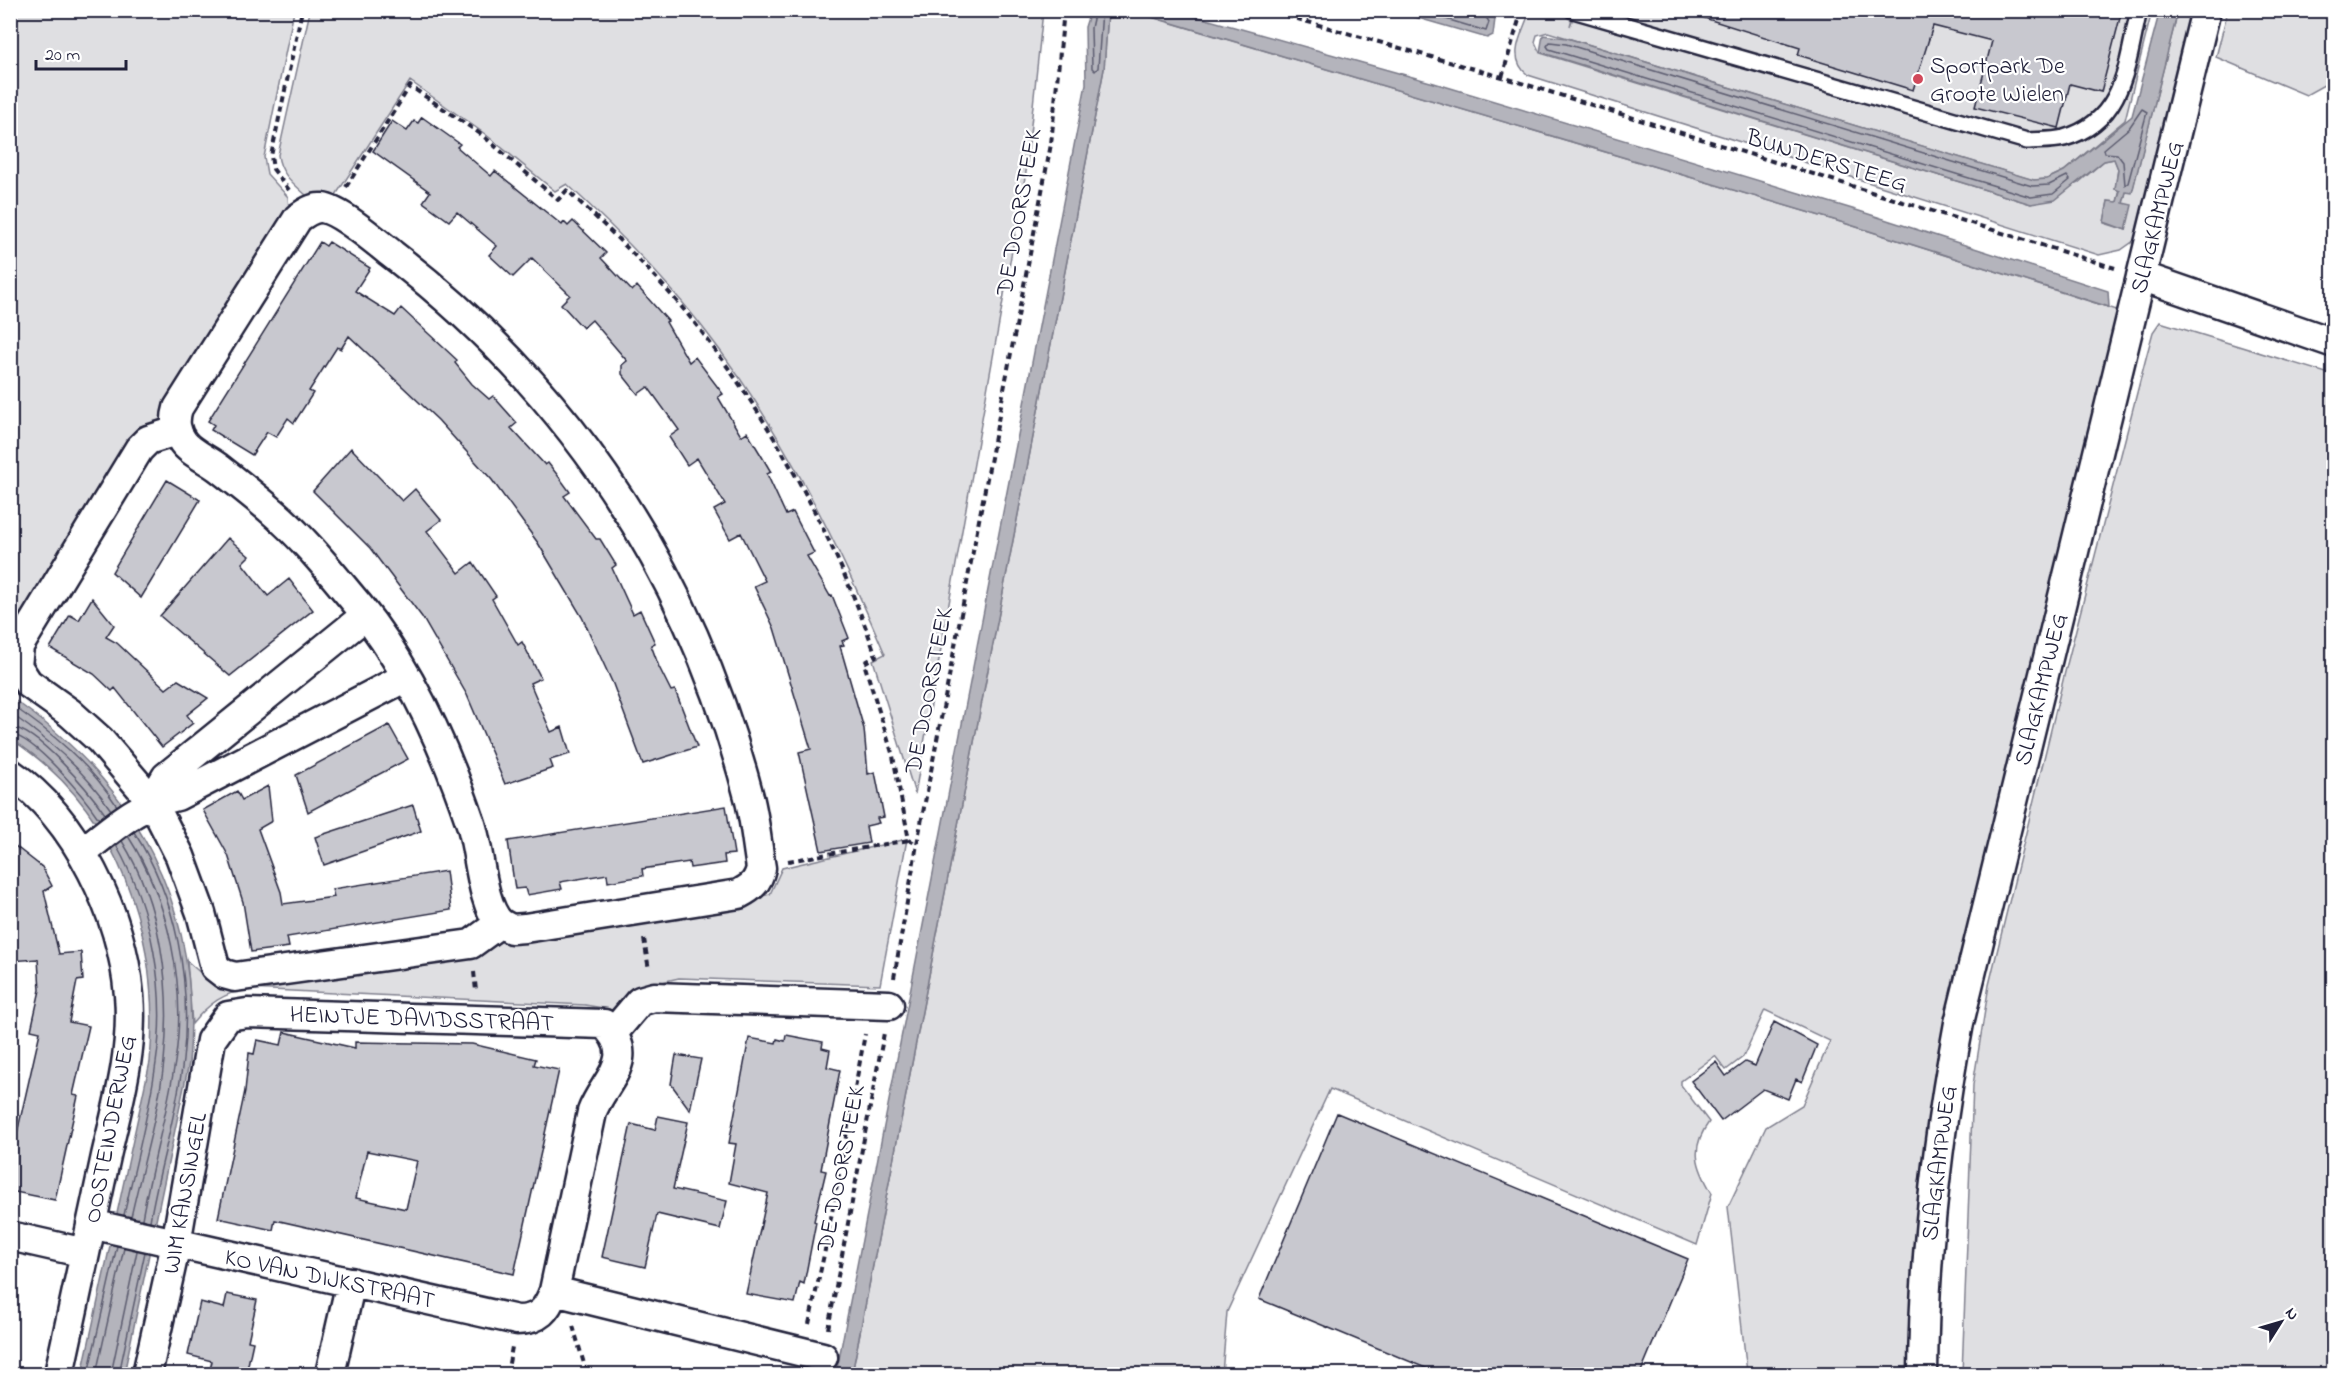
<svg xmlns="http://www.w3.org/2000/svg" width="2344" height="1385" viewBox="0 0 2344 1385" font-family="'Indie Flower',sans-serif">
<style>
.green{fill:#dfdfe2;stroke:#80808e;stroke-width:1.5}
.water{fill:#b4b4bc;stroke:#7a7a88;stroke-width:1.5}
.lines{fill:none;stroke-linecap:round;stroke-linejoin:round}
.shore{stroke:#5c5c6f;stroke-width:1.5}
.building{fill:#c8c8cf;stroke:#22223b;stroke-width:1.5;fill-rule:evenodd}
.lane-casing{stroke:#22223b;stroke-width:20}
.street-casing{stroke:#22223b;stroke-width:33}
.path{stroke:#22223b;stroke-width:4;stroke-dasharray:6 4.5;stroke-linecap:butt}
.lane{stroke:#fff;stroke-width:15}
.street{stroke:#fff;stroke-width:28}
.poi-dot{fill:#d1495b;stroke:#fff;stroke-width:2}
.labels{text-anchor:middle;stroke-width:4.5;stroke-linejoin:round;paint-order:stroke}
.poi-label{font-size:24px;fill:#22223b;stroke:#fff;text-anchor:start}
.street-label{font-size:24px;fill:#22223b;stroke:#fff}
</style>
<rect width="100%" height="100%" fill="#fff"/>
<filter id="ink" filterUnits="userSpaceOnUse"><feTurbulence type="fractalNoise" baseFrequency=".0167" numOctaves="2"/><feDisplacementMap in="SourceGraphic" scale="12" xChannelSelector="R" yChannelSelector="G"/><feConvolveMatrix kernelMatrix="1 2 1 2 8 2 1 2 1" color-interpolation-filters="sRGB"/></filter>
<g filter="url(#ink)">
<path class="green" d="M 1576,10 L 2152,11 L 2125,120 L 2064,171 L 2047,179 L 2033,180 L 1548,32 L 1537,35 L 1535,42 L 1540,53 L 2031,204 L 2078,183 L 2104,161 L 2114,159 L 2118,169 L 2115,189 L 2120,190 L 2117,202 L 2108,201 L 2104,223 L 2126,230 L 2123,203 L 2126,192 L 2132,192 L 2178,11 L 2198,11 L 2138,238 L 2121,250 L 2099,255 L 1528,75 C 1506,58 1522,34 1530,11 L 1547,11 L 1572,18 L 1570,26 Z
M 2228,10 L 2333,11 L 2333,80 L 2306,95 L 2216,57 Z
M 11,11 L 294,11 L 264,157 L 267,174 L 288,197 L 289,209 L 163,418 L 127,443 L 11,632 Z
M 310,11 L 1043,11 L 1026,172 L 915,794 L 873,660 L 885,654 C 837,542 782,430 707,333 C 666,279 617,230 567,184 L 555,191 L 485,134 L 410,81 L 334,198 L 307,196 C 294,184 280,174 278,155 Z
M 1108,11 L 1131,11 L 1844,223 L 2117,310 L 2117,334 L 1992,843 L 1910,1374 L 1749,1374 L 1747,1372 L 1728,1207 L 1766,1127 L 1802,1105 L 1830,1041 L 1765,1010 L 1743,1057 L 1726,1070 L 1715,1056 L 1681,1081 L 1681,1085 L 1709,1122 C 1690,1148 1696,1166 1712,1193 L 1697,1245 L 1330,1089 L 1227,1312 L 1222,1374 L 852,1374 L 1104,69 Z
M 2160,322 L 2333,375 L 2333,1374 L 1962,1374 L 1973,1085 L 1989,985 L 2065,672 L 2147,354 L 2153,332 Z
M 907,839 L 880,985 L 679,978 C 648,984 637,992 616,1015 L 609,1009 L 585,1005 L 250,989 C 224,992 208,1004 192,1024 L 187,961 L 220,990 L 503,938 L 518,943 L 704,910 L 770,894 L 782,868 Z"/>
<path class="water" d="M 2160,10 L 2178,11 L 2132,193 L 2126,192 L 2123,203 L 2132,205 L 2126,230 L 2104,222 L 2108,201 L 2117,202 L 2120,191 L 2115,189 L 2118,169 L 2114,159 L 2104,161 L 2055,200 L 2031,204 L 1540,52 L 1543,35 L 1567,38 L 2034,180 L 2047,179 L 2064,171 L 2132,116 Z
M 1090,11 L 1108,11 L 1104,69 L 852,1374 L 836,1374 L 1086,84 L 1085,27 Z
M 1153,11 L 1177,11 L 1434,83 L 1859,211 L 2108,291 L 2109,307 L 1844,223 L 1152,17 Z
M 1394,11 L 1478,11 L 1489,14 L 1495,19 L 1493,35 L 1487,38 Z
M 10,697 C 137,783 203,909 189,1063 L 124,1374 L 82,1374 L 150,1062 C 161,938 120,809 11,739 Z"/>
<g class="lines">
<path class="shore" d="M 1095,10 L 1091,28 L 1092,68 L 1095,71 L 1098,68 L 1102,10
M 1416,10 L 1486,31 L 1489,22 L 1482,10
M 1550,42 L 1566,44 L 2032,186 L 2049,185 L 2067,176 L 2070,180 L 2053,194 L 2031,197 L 1549,49 L 1547,46 Z
M 2142,109 L 2147,112 L 2128,183 L 2125,185 L 2123,162 L 2117,154 L 2105,153 L 2104,149 L 2129,128 Z
M 10,704 C 51,732 90,764 117,806
M 10,713 C 48,739 85,771 111,810
M 10,727 C 37,728 90,792 105,814
M 10,734 C 35,737 85,798 99,819
M 134,832 C 177,898 192,983 183,1060 C 177,1114 159,1167 150,1221
M 128,836 C 169,900 187,987 175,1062 C 167,1115 151,1167 142,1219
M 122,841 C 161,904 172,988 164,1061 C 159,1111 142,1167 131,1217
M 116,845 C 152,909 167,991 156,1063 C 149,1114 135,1165 124,1215
M 88,1374 L 117,1246
M 96,1374 L 124,1248
M 111,1374 L 137,1251
M 119,1374 L 145,1252"/>
</g>
<path class="building" d="M 1699,10 L 2122,10 L 2101,92 L 2070,84 L 2059,128 L 1975,107 L 1992,41 L 1933,26 L 1913,90 L 1798,55 L 1800,48 L 1698,16 Z
M 422,117 L 460,144 L 457,147 L 491,176 L 495,171 L 562,225 L 564,222 L 568,226 L 573,221 L 606,253 L 601,258 L 632,291 L 637,286 L 668,321 L 666,322 L 689,362 L 695,357 L 723,394 L 718,397 L 741,436 L 747,432 L 761,455 L 771,472 L 767,474 L 786,515 L 793,512 L 814,553 L 807,556 L 830,596 L 832,595 L 849,638 L 842,641 L 844,645 L 840,646 L 864,729 L 868,774 L 875,772 L 884,817 L 877,818 L 879,823 L 866,826 L 869,843 L 821,851 L 799,752 L 811,749 L 774,628 L 754,586 L 765,581 L 741,533 L 730,539 L 714,510 L 725,504 L 697,458 L 687,465 L 669,437 L 679,430 L 648,387 L 638,394 L 622,374 L 622,365 L 627,361 L 592,320 L 583,328 L 561,304 L 570,295 L 532,258 L 513,277 L 489,255 L 497,246 L 457,212 L 449,221 L 423,202 L 430,192 L 373,151 L 392,121 L 407,131 L 414,121 L 418,123 Z
M 320,242 L 326,246 L 329,242 L 370,268 L 355,291 L 395,316 L 401,308 L 457,360 L 455,363 L 472,384 L 489,399 L 493,396 L 517,423 L 511,428 L 545,465 L 548,463 L 559,477 L 570,492 L 564,496 L 596,539 L 600,539 L 616,565 L 612,568 L 633,614 L 640,610 L 655,643 L 651,645 L 659,667 L 671,691 L 675,690 L 697,747 L 643,764 L 613,684 L 582,617 L 538,543 L 492,480 L 438,420 L 349,336 L 341,349 L 337,347 L 309,391 L 313,393 L 294,423 L 288,418 L 276,437 L 267,432 L 252,455 L 211,430 L 214,425 L 208,421 Z
M 351,448 L 402,501 L 415,489 L 441,520 L 427,531 L 459,573 L 473,562 L 496,596 L 492,599 L 518,645 L 522,642 L 541,678 L 530,683 L 551,732 L 562,727 L 570,754 L 550,760 L 553,768 L 505,784 L 467,695 L 422,617 L 370,548 L 313,491 Z
M 167,480 L 200,500 L 141,598 L 112,572 Z
M 228,538 L 249,556 L 242,563 L 268,596 L 289,579 L 313,610 L 230,676 L 160,616 Z
M 92,598 L 114,625 L 106,637 L 117,643 L 166,689 L 178,680 L 208,698 L 187,715 L 193,723 L 162,747 L 115,688 L 112,691 L 94,674 L 50,648 L 70,615 L 79,620 Z
M 389,725 L 408,759 L 308,812 L 296,775 Z
M 268,786 L 272,821 L 258,829 L 281,892 L 283,904 L 334,897 L 332,889 L 446,871 L 451,910 L 287,937 L 289,947 L 251,952 L 243,902 L 228,855 L 203,810 L 237,791 L 242,800 Z
M 413,805 L 421,831 L 324,865 L 315,837 Z
M 726,806 L 734,854 L 724,855 L 725,863 L 690,868 L 689,862 L 642,869 L 643,876 L 608,882 L 607,874 L 560,882 L 562,889 L 527,895 L 525,888 L 515,889 L 508,841 Z
M 10,842 L 42,867 L 52,886 L 44,891 L 59,954 L 81,952 L 83,980 L 77,981 L 69,1022 L 89,1026 L 73,1095 L 78,1096 L 55,1200 L 10,1191 L 10,1164 L 40,1032 L 31,1030 L 40,990 L 38,959 L 10,961 Z
M 1774,1022 L 1817,1045 L 1802,1082 L 1796,1079 L 1788,1099 L 1763,1089 L 1721,1121 L 1691,1081 L 1716,1062 L 1726,1076 L 1745,1062 L 1755,1066 Z
M 284,1032 L 355,1048 L 355,1042 L 472,1044 L 536,1059 L 534,1065 L 559,1070 L 514,1274 L 275,1220 L 273,1230 L 218,1218 L 245,1091 L 249,1053 L 254,1054 L 257,1040 L 281,1045 ZM 367,1151 L 417,1161 L 406,1209 L 356,1198 Z
M 786,1035 L 823,1042 L 822,1048 L 830,1050 L 827,1067 L 840,1070 L 821,1170 L 826,1171 L 814,1221 L 816,1222 L 804,1284 L 800,1282 L 795,1303 L 746,1294 L 768,1193 L 729,1183 L 736,1144 L 729,1143 L 749,1038 L 776,1043 L 777,1039 L 785,1041 Z
M 676,1055 L 701,1059 L 690,1110 L 671,1084 Z
M 1337,1113 L 1688,1259 L 1640,1374 L 1440,1374 L 1259,1299 Z
M 658,1116 L 688,1122 L 673,1189 L 727,1201 L 720,1229 L 657,1214 L 645,1267 L 602,1257 L 631,1124 L 655,1130 Z
M 227,1294 L 257,1300 L 248,1341 L 253,1342 L 246,1374 L 209,1374 L 212,1361 L 188,1355 L 200,1302 L 224,1308 Z"/>
<g class="lines">
<defs>
<path id="lane" d="M 1573,10 L 2027,141 C 2038,140 2052,141 2064,138 C 2125,121 2127,62 2139,10"/>
<path id="street" d="M 2141,276 L 2334,343
M 176,431 L 148,440 L 139,449 L 19,646 L 17,666 L 28,683 L 70,713 L 100,740 L 152,801 L 180,856 L 201,913 L 215,967 L 224,974 L 235,977 L 471,944 L 500,923 L 511,929 L 525,928 L 739,894 C 752,887 758,882 761,868 C 757,845 755,820 749,797 C 692,577 574,394 393,255 C 378,243 340,210 322,208 C 313,207 305,213 298,218 L 178,408 C 174,421 175,431 183,442 C 191,453 209,460 220,469 C 238,483 256,497 273,512 C 305,539 332,574 359,606 C 410,669 445,747 471,824 C 480,851 481,904 500,923
M 10,773 C 77,819 122,915 129,995 C 134,1050 118,1104 106,1156 C 90,1229 75,1302 59,1374
M 152,801 L 166,777 L 366,615
M 82,852 C 115,827 136,805 177,796 L 406,677
M 613,1033 L 640,1001 L 654,997 L 889,1005
M 91,1224 L 517,1320 C 539,1320 547,1310 554,1291
M 10,1236 L 85,1253
M 147,1374 L 176,1244 L 211,1040 L 228,1016 L 247,1013 L 604,1024 C 640,1059 603,1081 592,1112 L 554,1291 L 823,1357
M 330,1374 L 351,1282
M 1923,1374 C 1924,1255 1937,1140 1959,1023 L 2206,10"/>
</defs>
<use href="#lane" class="lane-casing"/>
<use href="#street" class="street-casing"/>
<path class="path" d="M 1266,10 L 1502,77 L 2115,268
M 1502,77 L 1522,10
M 346,187 L 410,86 L 482,135 L 558,200 L 567,190 C 615,235 664,282 704,335 C 778,432 836,541 876,656 L 864,663 L 893,756 L 909,840 L 917,844
M 289,190 L 273,169 L 271,156 L 302,10
M 788,861 L 909,840
M 644,939 L 649,970
M 474,972 L 476,991
M 894,978 L 917,844 L 1051,144 L 1064,10
M 809,1324 L 825,1250 L 865,1034
M 573,1326 L 587,1374
M 828,1329 L 884,1033
M 507,1374 L 512,1347"/>
<use href="#lane" class="lane"/>
<use href="#street" class="street"/>
</g>
</g>
<circle class="poi-dot" cx="1918" cy="79" r="6"/>
<g class="labels">
<g class="poi-label">
<text x="1930" y="73">Sportpark De<tspan x="1930" dy="28">Groote Wielen</tspan></text>
</g>
<g class="street-label">
<text transform="translate(1827 160) rotate(17)" y="8">BUNDERSTEEG</text>
<text transform="translate(1018 212) rotate(-80)" y="8">DE DOORSTEEK</text>
<text transform="translate(2156 217) rotate(-76)" y="8">SLAGKAMPWEG</text>
<text transform="translate(2040 689) rotate(-76)" y="8">SLAGKAMPWEG</text>
<text transform="translate(928 690) rotate(-79)" y="8">DE DOORSTEEK</text>
<text transform="translate(422 1018) rotate(2)" y="8">HEINTJE DAVIDSSTRAAT</text>
<text transform="translate(109 1129) rotate(-79)" y="8">OOSTEINDERWEG</text>
<text transform="translate(1938 1163) rotate(-83)" y="8">SLAGKAMPWEG</text>
<text transform="translate(840 1168) rotate(-79)" y="8">DE DOORSTEEK</text>
<text transform="translate(184 1193) rotate(-80)" y="8">WIM KANSINGEL</text>
<text transform="translate(330 1278) rotate(12)" y="8">KO VAN DIJKSTRAAT</text>
</g>
</g>
<rect width="2344" height="1385" fill="none" stroke="#fff" stroke-width="36"/>
<rect x="18" y="18" width="2308" height="1349" fill="none" stroke="#22223b" stroke-width="2" filter="url(#ink)"/>
<g transform="translate(2281 1322) rotate(53)" stroke="#ffffff" stroke-width="4.5" paint-order="stroke">
<path d="M0-4.5L10 22L0 15L-10 22Z" fill="#22223b"/>
<text y="-9" font-size="16" font-weight="bold" text-anchor="middle" fill="#22223b">N</text>
</g>
<path d="M36 60v9h90v-9" fill="none" stroke="#22223b" stroke-width="3"/>
<text x="45" y="60" font-size="18" fill="#22223b" stroke="#ffffff" stroke-width="4.5" paint-order="stroke">20 m</text>
</svg>
